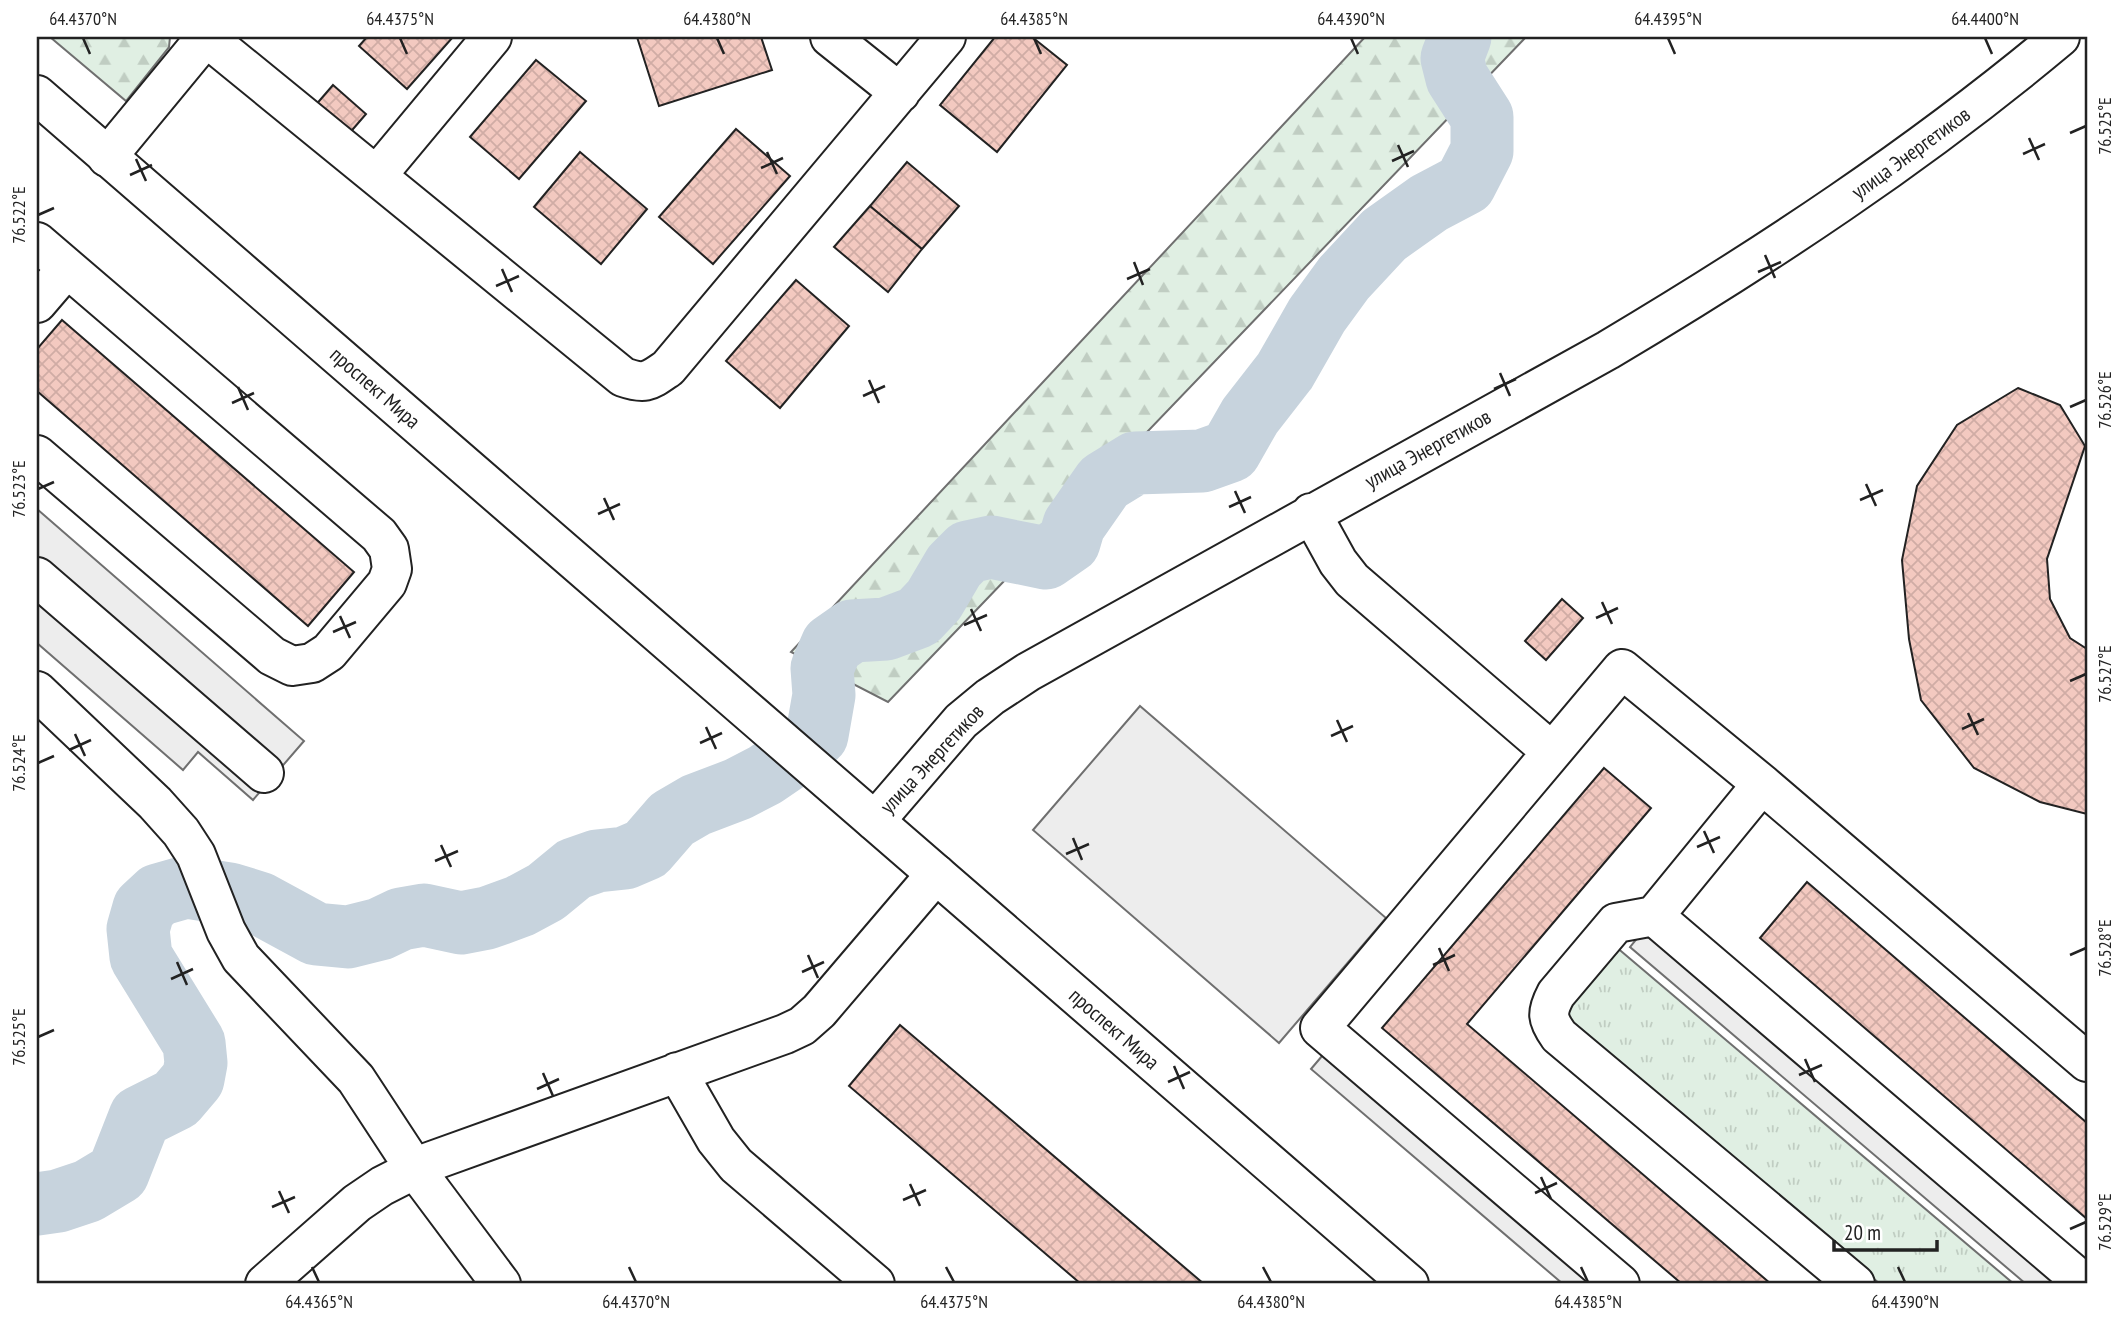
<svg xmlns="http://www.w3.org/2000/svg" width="2124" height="1321" viewBox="0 0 2124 1321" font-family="'PT Sans Narrow',sans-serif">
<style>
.forest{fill:url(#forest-firs);stroke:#6f6f6f;stroke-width:2}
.park{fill:url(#park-tufts);stroke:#6f6f6f;stroke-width:2}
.parking{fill:#ededed;stroke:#6f6f6f;stroke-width:2}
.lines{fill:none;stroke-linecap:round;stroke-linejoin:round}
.river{stroke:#c7d3dd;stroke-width:63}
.building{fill:url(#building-cross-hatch);stroke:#222;stroke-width:2}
.minor-casing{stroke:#222;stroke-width:42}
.major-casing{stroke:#222;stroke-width:42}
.minor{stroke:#fff;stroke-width:38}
.major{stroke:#fff;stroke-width:38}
.ticks{fill:none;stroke:#222;stroke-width:2.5}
.labels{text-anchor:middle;stroke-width:5;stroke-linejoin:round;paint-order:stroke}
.street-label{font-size:21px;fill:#222;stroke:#fff}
.neatline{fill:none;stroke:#222;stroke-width:2.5}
.ticks-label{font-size:18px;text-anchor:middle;fill:#222}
</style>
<defs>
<pattern id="forest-firs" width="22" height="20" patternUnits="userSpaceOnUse" patternTransform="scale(1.75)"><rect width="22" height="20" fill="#e0efe3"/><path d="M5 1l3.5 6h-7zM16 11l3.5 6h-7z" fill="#c0cdc2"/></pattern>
<pattern id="park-tufts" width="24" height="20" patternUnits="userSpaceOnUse" patternTransform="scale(1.75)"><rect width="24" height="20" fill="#e0efe3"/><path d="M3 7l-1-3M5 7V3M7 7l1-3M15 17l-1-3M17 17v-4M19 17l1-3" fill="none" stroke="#c0cdc2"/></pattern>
<pattern id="building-cross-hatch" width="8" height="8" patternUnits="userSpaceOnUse" patternTransform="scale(1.75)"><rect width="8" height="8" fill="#f3c9c0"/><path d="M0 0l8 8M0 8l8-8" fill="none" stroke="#d0aca5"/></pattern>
</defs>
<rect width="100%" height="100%" fill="#fff"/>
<path class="forest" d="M 50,37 L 170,37 L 169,47 L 126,101 Z
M 1365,37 L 1526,37 L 888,702 L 791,652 Z"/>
<path class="park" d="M 1615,946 L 2014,1284 L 1880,1284 L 1560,1012 Z"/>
<path class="parking" d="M 37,509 L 304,741 L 253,800 L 198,752 L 183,770 L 37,643 Z
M 1140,706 L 1386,918 L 1279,1043 L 1033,830 Z
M 1647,926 L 2067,1284 L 2026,1284 L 1630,947 Z
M 1328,1049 L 1603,1284 L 1563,1284 L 1311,1069 Z"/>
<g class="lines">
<path class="river" d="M 37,1204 L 58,1201 L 88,1191 L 118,1173 L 140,1117 L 176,1099 L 193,1079 L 196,1063 L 194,1043 L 141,957 L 138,929 L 144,908 L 158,895 L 186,887 L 230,894 L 259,903 L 316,934 L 348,937 L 380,929 L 401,919 L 424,915 L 461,923 L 487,918 L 520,906 L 546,892 L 574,869 L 597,861 L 625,858 L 646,849 L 672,819 L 696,805 L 738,789 L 765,775 L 787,760 L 817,735 L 824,695 L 822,668 L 832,645 L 852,631 L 886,629 L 918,617 L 934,600 L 954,566 L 968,552 L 991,547 L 1046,558 L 1069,542 L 1074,525 L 1104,482 L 1135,463 L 1202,461 L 1230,451 L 1250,416 L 1285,371 L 1317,315 L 1344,278 L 1384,235 L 1429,203 L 1465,184 L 1482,151 L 1482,117 L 1457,78 L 1452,58 L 1460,37"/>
</g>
<path class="building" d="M 367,37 L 453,37 L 407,89 L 359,46 Z
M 637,37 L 761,37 L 772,70 L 659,106 Z
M 995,37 L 1032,37 L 1067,65 L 997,152 L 940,105 Z
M 536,60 L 586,101 L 519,179 L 470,137 Z
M 333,85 L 366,114 L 347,136 L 314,107 Z
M 736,129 L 790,176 L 713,264 L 659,217 Z
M 580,152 L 647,209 L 601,264 L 534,207 Z
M 907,162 L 959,206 L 922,249 L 870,206 Z
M 870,206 L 922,249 L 888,292 L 834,247 Z
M 796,280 L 849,326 L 780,408 L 726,361 Z
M 62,320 L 354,572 L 308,626 L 37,391 L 37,349 Z
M 2018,388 L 2060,405 L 2085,446 L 2047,559 L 2050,599 L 2070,638 L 2087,649 L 2087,814 L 2040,802 L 1974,768 L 1921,700 L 1909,639 L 1902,560 L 1917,486 L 1957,425 Z
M 1562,599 L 1583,618 L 1546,660 L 1525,641 Z
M 1604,768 L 1651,808 L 1467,1024 L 1771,1284 L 1682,1284 L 1382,1028 Z
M 1807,882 L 2087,1123 L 2087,1219 L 1760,938 Z
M 900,1025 L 1204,1284 L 1081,1284 L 849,1086 Z"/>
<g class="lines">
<defs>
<path id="minor" d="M 206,37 L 623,377 C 646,385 649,381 668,368 L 946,37
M 830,37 L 900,93
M 107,157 L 206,37
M 377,175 L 492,37
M 37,242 L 379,535 L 389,549 L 392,569 L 387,583 L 329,652 L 312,663 L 292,666 L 272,656 L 37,455
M 37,303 L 67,268
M 1311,513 L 1338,562 L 1352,580 L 1552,752
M 37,577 L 264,773
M 37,691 L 155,803 L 181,832 L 196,855 L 226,931 L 241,958 L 356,1079 L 415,1169 L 501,1284
M 1762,784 L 2087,1062
M 875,821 L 961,721 L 990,697 L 1028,672 L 1608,350 C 1766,256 1919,155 2060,37
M 1654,916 L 1616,923 L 1556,994 C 1546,1013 1547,1019 1559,1036 L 1855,1284
M 677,1072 L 716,1140 L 736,1165 L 875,1284
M 265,1284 L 357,1203 L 382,1186 L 429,1162 L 785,1034 L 802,1026 L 819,1011 L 936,874
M 1620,1284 L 1320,1028 L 1622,669 L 1762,784 L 1654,916 L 2085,1284"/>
<path id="major" d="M 37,95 L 1409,1284"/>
</defs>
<use href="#minor" class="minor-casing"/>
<use href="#major" class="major-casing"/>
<use href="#minor" class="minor"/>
<use href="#major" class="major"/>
</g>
<path class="ticks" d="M 83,38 L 90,54M 400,38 L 407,54M 717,38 L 724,54M 1034,38 L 1041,54M 1351,38 L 1358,54M 1668,38 L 1675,54M 1985,38 L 1992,54M 2070,133 L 2086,126M 2029,138 L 2039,160M 1398,145 L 1408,167M 767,152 L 777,174M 2023,154 L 2045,144M 136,159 L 146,181M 1392,161 L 1414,151M 761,168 L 783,158M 130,175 L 152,165M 38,215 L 54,208M 1765,255 L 1775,278M 1134,262 L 1143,285M 502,269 L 512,292M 1758,272 L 1781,262M 1127,279 L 1150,269M 496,286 L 519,276M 1500,373 L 1510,396M 869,380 L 879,403M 238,387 L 248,410M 1494,389 L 1516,379M 863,396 L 885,386M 232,403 L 254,393M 2070,407 L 2086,400M 1866,484 L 1876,506M 38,489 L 54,482M 1235,491 L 1245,513M 604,498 L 614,520M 1860,500 L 1883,490M 1229,507 L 1251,497M 598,514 L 620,504M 1602,602 L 1612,624M 971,609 L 981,631M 340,616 L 350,638M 1596,618 L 1618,608M 964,625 L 987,615M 333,632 L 356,622M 2070,681 L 2086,674M 1968,713 L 1978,735M 1337,720 L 1347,742M 706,727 L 716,749M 1962,729 L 1984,719M 75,734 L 85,756M 1331,736 L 1353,726M 700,743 L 722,733M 69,750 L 91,740M 38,763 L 54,756M 1704,831 L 1714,853M 1073,838 L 1082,860M 441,845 L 451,867M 1697,847 L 1720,837M 1066,854 L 1089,844M 435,861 L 458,851M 1439,948 L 1449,971M 808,955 L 818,978M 2070,955 L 2086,948M 177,962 L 187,985M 1433,965 L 1455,955M 802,972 L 824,962M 171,979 L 193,969M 38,1037 L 54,1030M 1805,1059 L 1815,1082M 1174,1066 L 1184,1089M 543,1073 L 553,1096M 1799,1075 L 1822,1065M 1168,1082 L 1190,1072M 537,1089 L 559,1079M 1541,1177 L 1551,1199M 910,1184 L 920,1206M 279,1191 L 289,1213M 1535,1193 L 1557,1183M 903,1200 L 926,1190M 272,1207 L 295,1197M 2070,1229 L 2086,1222M 312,1267 L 319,1282M 629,1267 L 636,1282M 946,1267 L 954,1282M 1263,1267 L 1271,1282M 1581,1267 L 1588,1282M 1898,1267 L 1905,1282"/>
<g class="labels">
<g class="street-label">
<text transform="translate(1911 153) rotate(-36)" y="7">улица Энергетиков</text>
<text transform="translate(375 388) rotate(41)" y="7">проспект Мира</text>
<text transform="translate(1428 449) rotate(-29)" y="7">улица Энергетиков</text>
<text transform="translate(932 759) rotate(-47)" y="7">улица Энергетиков</text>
<text transform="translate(1114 1029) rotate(41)" y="7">проспект Мира</text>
</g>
</g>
<rect width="2124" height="1321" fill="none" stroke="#ffffff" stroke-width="77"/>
<path d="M1834 1240v10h103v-10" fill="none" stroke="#222222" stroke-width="3.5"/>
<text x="1844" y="1240" font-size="21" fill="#222222" stroke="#ffffff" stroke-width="5" paint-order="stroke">20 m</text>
<rect x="38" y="38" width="2048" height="1244" class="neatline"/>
<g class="ticks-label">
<text x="83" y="25">64.4370°N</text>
<text x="400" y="25">64.4375°N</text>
<text x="717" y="25">64.4380°N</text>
<text x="1034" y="25">64.4385°N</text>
<text x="1351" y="25">64.4390°N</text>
<text x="1668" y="25">64.4395°N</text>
<text x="1985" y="25">64.4400°N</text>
<text transform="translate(2105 126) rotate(-90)" y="6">76.525°E</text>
<text transform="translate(19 215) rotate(-90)" y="6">76.522°E</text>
<text transform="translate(2105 400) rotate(-90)" y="6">76.526°E</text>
<text transform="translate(19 489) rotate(-90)" y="6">76.523°E</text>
<text transform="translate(2105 674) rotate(-90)" y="6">76.527°E</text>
<text transform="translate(19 763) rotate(-90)" y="6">76.524°E</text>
<text transform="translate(2105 948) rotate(-90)" y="6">76.528°E</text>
<text transform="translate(19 1037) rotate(-90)" y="6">76.525°E</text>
<text transform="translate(2105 1222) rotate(-90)" y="6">76.529°E</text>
<text x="319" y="1308">64.4365°N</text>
<text x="636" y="1308">64.4370°N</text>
<text x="954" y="1308">64.4375°N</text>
<text x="1271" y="1308">64.4380°N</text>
<text x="1588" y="1308">64.4385°N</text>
<text x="1905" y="1308">64.4390°N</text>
</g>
</svg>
